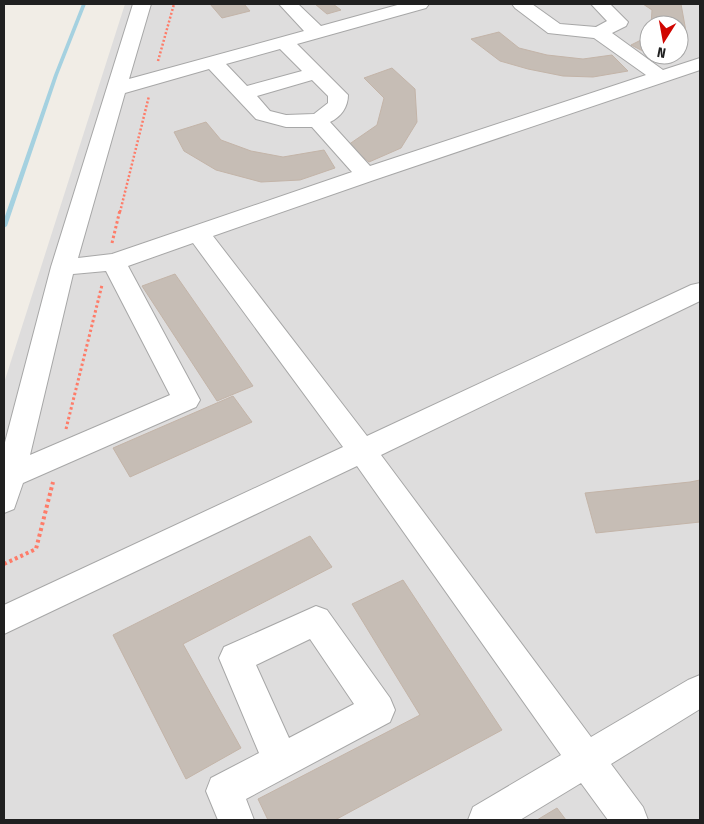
<svg xmlns="http://www.w3.org/2000/svg" width="704" height="824" viewBox="0 0 704 824" font-family="'Fira Sans Condensed',sans-serif">
<style>
.residential{fill:#dedddd;fill-rule:evenodd}
.lines{fill:none;stroke-linecap:round;stroke-linejoin:round}
.stream{fill:#a5d1e0;fill-rule:evenodd}
.building{fill:#c6bdb5;stroke:#c3b4a8}
.minor-casing{stroke:#a7a7a7;stroke-width:2}
.path-far2{stroke:#fe7c69;stroke-width:2.5;stroke-dasharray:2 2;stroke-linecap:butt}
.path-far1{stroke:#fe7c69;stroke-width:3;stroke-dasharray:2.5 2.5;stroke-linecap:butt}
.path{stroke:#fe7c69;stroke-width:4;stroke-dasharray:3 3;stroke-linecap:butt}
.minor{fill:#fff;fill-rule:evenodd}
</style>
<rect width="100%" height="100%" fill="#f1ede6"/>
<path class="residential" d="M 125,4 L 700,4 L 700,820 L 4,820 L 4,383 ZM 649,25 L 679,25 L 679,55 L 649,55 Z"/>
<g class="lines">
<path class="stream" d="M 82,4 L 86,4 L 58,75 L 7,226 L 4,228 L 4,219 L 54,75 Z"/>
</g>
<path class="building" d="M 210,4 L 244,4 L 250,11 L 222,18 Z
M 315,4 L 333,4 L 341,10 L 327,14 Z
M 643,4 L 681,4 L 687,37 L 679,43 L 679,25 L 651,25 L 652,10 Z
M 499,32 L 519,48 L 547,55 L 583,59 L 612,55 L 628,71 L 593,77 L 563,76 L 528,69 L 500,61 L 471,39 Z
M 649,36 L 649,54 L 631,45 Z
M 392,68 L 415,89 L 417,122 L 401,148 L 369,162 L 348,145 L 377,125 L 384,98 L 364,78 Z
M 206,122 L 221,140 L 251,151 L 283,157 L 324,150 L 335,168 L 300,180 L 261,182 L 216,170 L 184,151 L 174,132 Z
M 175,274 L 253,386 L 217,401 L 142,286 Z
M 233,396 L 252,422 L 130,477 L 113,448 Z
M 700,480 L 700,522 L 596,533 L 585,493 L 690,482 Z
M 310,536 L 332,567 L 183,644 L 241,748 L 186,779 L 113,635 Z
M 403,580 L 502,730 L 335,820 L 268,820 L 258,799 L 420,715 L 352,604 Z
M 557,808 L 566,820 L 537,820 Z"/>
<g class="lines">
<defs>
<path id="minor" d="M 133,4 L 151,4 L 129,79 L 304,31 L 279,4 L 298,4 L 321,26 L 401,4 L 429,4 L 426,8 L 297,44 L 348,95 C 348,107 341,117 330,122 L 370,166 L 646,75 L 594,38 L 548,33 L 515,8 L 512,4 L 532,4 L 560,24 L 596,27 L 607,21 L 591,4 L 610,4 L 628,22 L 626,26 L 612,33 L 663,70 L 700,58 L 700,70 L 374,180 L 213,236 L 367,436 L 691,285 L 700,283 L 700,301 L 381,455 L 591,737 L 688,680 L 700,675 L 700,709 L 611,764 L 643,807 L 648,820 L 608,820 L 581,783 L 520,820 L 468,820 L 473,807 L 561,755 L 357,466 L 4,634 L 4,605 L 343,447 L 193,243 L 128,266 L 200,400 L 196,407 L 23,483 L 14,509 L 4,513 L 4,446 L 51,267 ZM 280,49 L 302,71 L 247,86 L 226,64 ZM 209,69 L 256,119 L 286,127 L 312,127 L 352,172 L 112,254 L 78,258 L 125,93 ZM 312,80 L 328,96 L 328,103 L 314,114 L 286,115 L 270,111 L 257,96 ZM 106,271 L 170,395 L 30,455 L 73,274 Z
M 316,606 L 327,610 L 390,698 L 395,710 L 390,722 L 246,799 L 254,820 L 218,820 L 206,791 L 211,778 L 259,753 L 219,658 L 224,647 ZM 310,639 L 354,704 L 289,738 L 256,665 Z"/>
</defs>
<use href="#minor" class="minor-casing"/>
<path class="path-far2" d="M 158,61 L 174,4
M 120,212 L 149,96"/>
<path class="path-far1" d="M 112,243 L 120,210
M 66,429 L 102,285"/>
<path class="path" d="M 4,564 L 36,549 L 53,482"/>
<use href="#minor" class="minor"/>
</g>
<rect width="704" height="824" fill="none" stroke="#202020" stroke-width="10"/>
<g transform="translate(664 40) rotate(191)"><circle r="24" fill="#ffffff" stroke="#a6a6a6"/>
<path d="M0-4L9 19L0 12L-9 19Z" fill="#d00500"/>
<text y="-8" font-size="14" font-weight="bold" text-anchor="middle" fill="#202020">N</text>
</g>
</svg>
